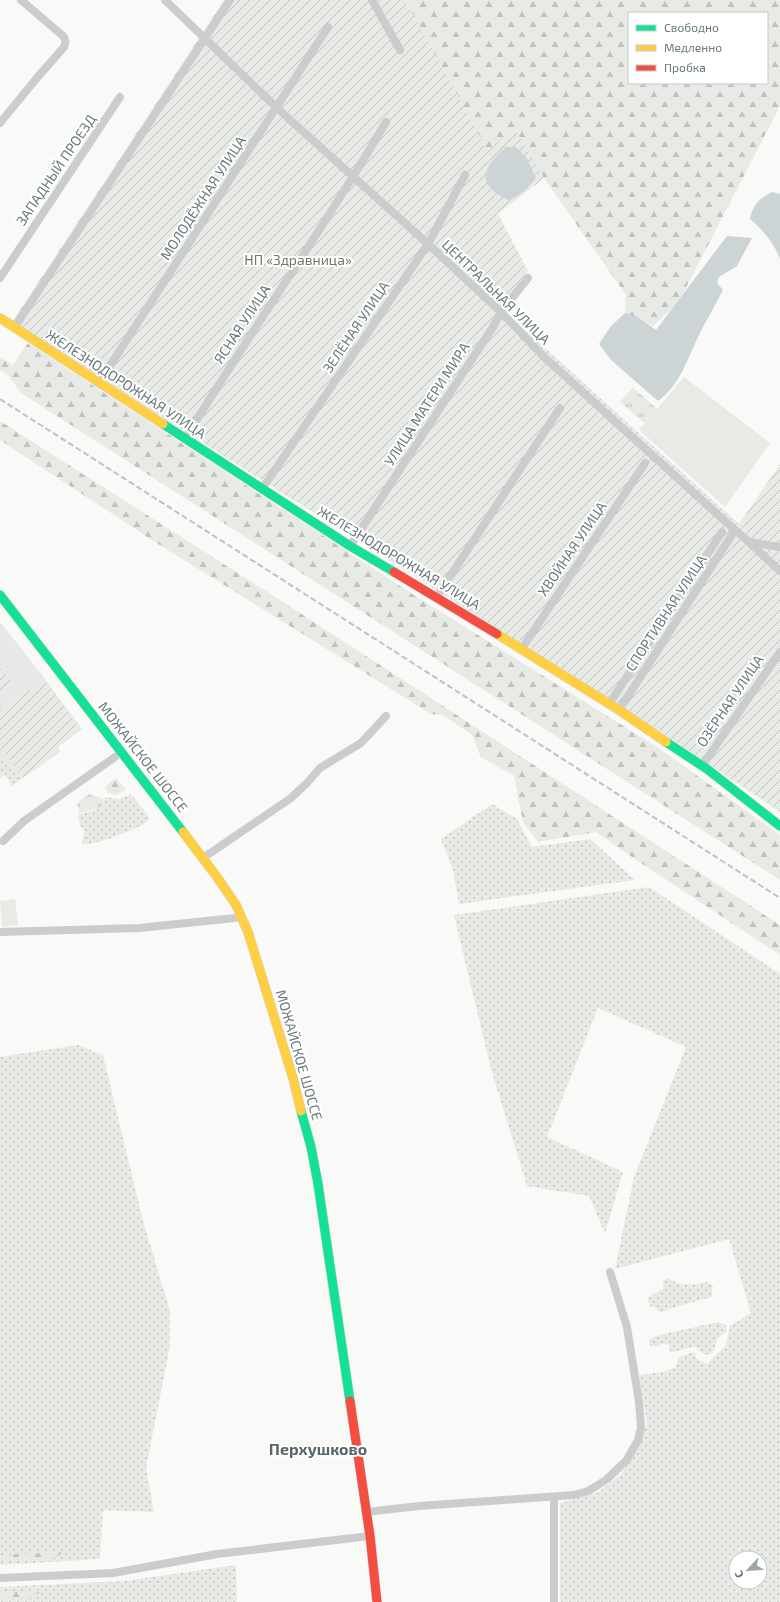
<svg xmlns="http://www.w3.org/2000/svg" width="780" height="1602" viewBox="0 0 780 1602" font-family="'Exo 2',sans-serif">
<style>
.built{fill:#e7e9e8}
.grass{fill:url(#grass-dots);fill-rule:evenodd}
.forest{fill:url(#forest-firs);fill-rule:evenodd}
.park{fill:url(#park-tufts)}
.garden{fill:url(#garden-furrows)}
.pitch{fill:#e8eae6}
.water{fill:#ccd4d5}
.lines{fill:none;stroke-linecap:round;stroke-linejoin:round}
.fast-casing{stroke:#d4d5d5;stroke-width:10}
.slow-casing{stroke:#d4d5d5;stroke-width:10}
.jam-casing{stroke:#d4d5d5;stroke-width:10}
.street{stroke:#cacccd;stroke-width:8}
.fast{stroke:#16e098;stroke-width:9}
.slow{stroke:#ffcf43;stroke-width:9}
.jam{stroke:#f24e42;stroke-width:9}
.rail{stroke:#c0c2c2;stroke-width:2;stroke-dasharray:6 3;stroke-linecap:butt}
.labels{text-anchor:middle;stroke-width:4;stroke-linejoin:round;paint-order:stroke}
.street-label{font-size:14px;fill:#68797f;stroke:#fff}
.park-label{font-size:14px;fill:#6d7866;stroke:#fff}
.quarter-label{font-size:16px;font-weight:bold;fill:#5a666b;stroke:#fff}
</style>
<defs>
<pattern id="grass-dots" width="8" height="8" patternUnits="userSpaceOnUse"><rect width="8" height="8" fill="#e8eae6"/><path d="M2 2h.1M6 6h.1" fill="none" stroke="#c0c2c0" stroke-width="1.8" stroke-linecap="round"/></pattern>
<pattern id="forest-firs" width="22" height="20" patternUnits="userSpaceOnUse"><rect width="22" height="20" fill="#e8eae6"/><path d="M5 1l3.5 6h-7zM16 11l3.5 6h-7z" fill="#c0c2c0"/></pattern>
<pattern id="park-tufts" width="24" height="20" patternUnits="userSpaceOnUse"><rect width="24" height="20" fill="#e8eae6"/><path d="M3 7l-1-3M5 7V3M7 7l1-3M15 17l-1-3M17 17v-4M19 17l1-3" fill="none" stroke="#c0c2c0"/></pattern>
<pattern id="garden-furrows" width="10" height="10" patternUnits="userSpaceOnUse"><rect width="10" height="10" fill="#e8eae6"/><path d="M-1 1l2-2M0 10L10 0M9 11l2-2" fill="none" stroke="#c0c2c0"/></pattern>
</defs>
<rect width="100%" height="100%" fill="#f9f9f8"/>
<path class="built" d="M 0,622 L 39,671 L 82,729 L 58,747 L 60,752 L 12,786 L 5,775 L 0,778 Z"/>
<path class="grass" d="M 0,754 L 21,779 L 13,784 L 5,773 L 0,777 Z
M 131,794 L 150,818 C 147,821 144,824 140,826 C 130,831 91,847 82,844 L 84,831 L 80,826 L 78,815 L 102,808 L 105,797 L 119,799 Z
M 492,804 L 517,819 L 532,847 L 590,839 L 635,880 L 459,904 L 453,870 L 441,839 Z
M 649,887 L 780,974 L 780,1602 L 560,1602 L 560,1503 L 598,1492 L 621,1474 L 639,1445 L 647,1423 L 639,1375 L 663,1372 L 675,1368 L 679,1357 L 694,1352 L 697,1359 L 707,1364 L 726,1345 L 730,1326 L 751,1313 L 729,1239 L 615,1269 L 634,1177 L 686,1047 L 598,1008 L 547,1137 L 623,1172 L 605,1233 L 589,1196 L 527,1186 L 491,1069 L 454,915 ZM 736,1558 L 760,1558 L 760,1582 L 736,1582 Z
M 78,1045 L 103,1055 L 143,1221 L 170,1311 L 170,1346 L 146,1468 L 154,1512 L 103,1510 L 100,1559 L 0,1565 L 0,1057 Z
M 668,1278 C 680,1287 693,1285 707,1282 L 713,1286 L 711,1297 L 672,1308 L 660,1313 L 656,1308 L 650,1306 L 647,1300 C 651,1294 657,1293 663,1289 L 663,1282 Z
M 718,1322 L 726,1325 L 727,1331 L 717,1339 L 713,1353 L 707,1355 L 701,1352 L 696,1347 C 686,1347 680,1352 670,1352 L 669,1346 L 663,1343 L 657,1346 L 650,1346 L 649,1340 L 655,1336 Z
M 236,1565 L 237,1602 L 0,1602 L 0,1587 L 124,1581 Z"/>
<path class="forest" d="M 405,0 L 780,0 L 780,106 L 678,303 L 653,326 L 625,313 L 626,295 L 544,178 L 514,128 L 488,151 ZM 629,13 L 767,13 L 767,83 L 629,83 Z
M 28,343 L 414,595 L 660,749 L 780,835 L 780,880 L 21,393 L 9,376 L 0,370 L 0,357 L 13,365 Z
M 0,421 L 269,593 L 780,925 L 780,955 L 629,855 L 596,832 L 538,842 L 523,822 L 514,776 L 481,757 L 472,735 L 443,715 L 431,714 L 155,542 L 0,440 Z
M 116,778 L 126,790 L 116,795 L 108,793 L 105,787 Z
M 65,1552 L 53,1558 L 0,1561 L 0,1555 Z
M 44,1590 L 30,1598 L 0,1599 L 0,1592 Z"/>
<path class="park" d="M 633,387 L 657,409 L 644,423 L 620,402 Z
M 89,794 L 104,799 L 101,808 L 79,813 L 77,803 Z"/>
<path class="garden" d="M 224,0 L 405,0 L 488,151 L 514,127 L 544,178 L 498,214 L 528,271 L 501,308 L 739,524 L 780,464 L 780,812 L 667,736 L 12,322 Z
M 0,668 L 14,686 L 0,697 Z
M 47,683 L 80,728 L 56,746 L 59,751 L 24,777 L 0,748 L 0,709 L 9,710 L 7,707 L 8,703 L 27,688 L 35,692 Z"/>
<path class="pitch" d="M 684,377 L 770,443 L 725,507 L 639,430 Z
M 15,899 L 18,925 L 2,927 L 0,901 Z"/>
<path class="water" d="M 506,147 L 516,147 L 526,157 L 536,178 C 528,188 520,197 508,200 C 474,184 483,167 506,147 Z
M 772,192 L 780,194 L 780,259 C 774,243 763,230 750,219 C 753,204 759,199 772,192 Z
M 727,236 L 752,238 L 737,266 L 719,277 L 717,283 L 723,290 C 716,304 708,317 701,331 C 689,354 681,385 658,401 L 611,360 L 599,344 L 611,326 L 625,313 L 636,316 L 656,330 Z"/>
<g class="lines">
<defs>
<path id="fast" d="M 163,424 L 350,546 L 394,572
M 0,595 L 183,832
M 666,742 L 707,769 L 780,826
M 301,1111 L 311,1147 L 318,1184 L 350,1401"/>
<path id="slow" d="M 0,318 L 163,424
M 497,634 L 619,710 L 666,742
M 183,832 L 217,877 L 236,905 L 248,932 L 293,1078 L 301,1111"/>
<path id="jam" d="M 394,572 L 497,634
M 350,1401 L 370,1536 L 377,1602"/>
</defs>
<use href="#fast" class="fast-casing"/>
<use href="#slow" class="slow-casing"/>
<use href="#jam" class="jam-casing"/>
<path class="street" d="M 165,0 L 277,108 L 428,244 L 501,312 L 544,357 L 727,523 L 749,542 L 780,547
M 372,0 L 400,50
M 0,123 L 36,79 L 64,47 C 66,42 66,40 63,36 L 21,0
M 0,278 L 120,97
M 14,328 L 230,0
M 99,383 L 328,27
M 185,439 C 250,332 323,230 386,122
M 262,489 L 428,244 L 465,175
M 750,543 L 780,571
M 350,546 L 493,327 L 501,312 L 528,278
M 436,598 L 560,408
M 521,650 L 645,463
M 609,704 L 722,532
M 619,710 L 735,530
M 702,766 L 780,652
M 3,841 L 24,821 L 115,757
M 203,858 L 291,798 L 307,783 L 320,768 L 361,743 L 386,716
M 0,932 L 139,928 L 235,918
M 366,1512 L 419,1506 L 574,1495 L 588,1491 L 598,1485 L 607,1479 L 626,1461 L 638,1440 L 641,1428 L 639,1402 L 627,1327 L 610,1272
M 0,1578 L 113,1573 L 217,1554 L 370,1536
M 554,1602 L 554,1497"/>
<use href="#fast" class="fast"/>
<use href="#slow" class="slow"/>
<use href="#jam" class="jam"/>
<path class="rail" d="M 0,399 L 780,898"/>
</g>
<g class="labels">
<g class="street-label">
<text transform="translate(56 170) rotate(-56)" y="5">ЗАПАДНЫЙ ПРОЕЗД</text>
<text transform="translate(203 198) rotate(-57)" y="5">МОЛОДЁЖНАЯ УЛИЦА</text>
<text transform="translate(496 292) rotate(44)" y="5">ЦЕНТРАЛЬНАЯ УЛИЦА</text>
<text transform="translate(242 324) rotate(-57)" y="5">ЯСНАЯ УЛИЦА</text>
<text transform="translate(356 327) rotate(-56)" y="5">ЗЕЛЁНАЯ УЛИЦА</text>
<text transform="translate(126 384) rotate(33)" y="5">ЖЕЛЕЗНОДОРОЖНАЯ УЛИЦА</text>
<text transform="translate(427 404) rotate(-57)" y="5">УЛИЦА МАТЕРИ МИРА</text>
<text transform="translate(572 549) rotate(-56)" y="5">ХВОЙНАЯ УЛИЦА</text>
<text transform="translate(399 558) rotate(31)" y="5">ЖЕЛЕЗНОДОРОЖНАЯ УЛИЦА</text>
<text transform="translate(666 613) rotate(-57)" y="5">СПОРТИВНАЯ УЛИЦА</text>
<text transform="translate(730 701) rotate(-56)" y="5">ОЗЁРНАЯ УЛИЦА</text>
<text transform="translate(143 757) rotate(52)" y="5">МОЖАЙСКОЕ ШОССЕ</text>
<text transform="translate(299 1055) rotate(74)" y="5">МОЖАЙСКОЕ ШОССЕ</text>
</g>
<g class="park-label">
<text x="298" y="265">НП «Здравница»</text>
</g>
<g class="quarter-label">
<text x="318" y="1455">Перхушково</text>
</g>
</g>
<rect x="628" y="12" width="140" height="72" fill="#ffffff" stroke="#c3c9cc"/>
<rect x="636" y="25" width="20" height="6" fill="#16e098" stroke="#c3c9cc"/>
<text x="664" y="32" font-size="12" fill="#68797f">Свободно</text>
<rect x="636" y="45" width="20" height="6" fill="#ffcf43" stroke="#c3c9cc"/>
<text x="664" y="52" font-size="12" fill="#68797f">Медленно</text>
<rect x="636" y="65" width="20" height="6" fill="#f24e42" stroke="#c3c9cc"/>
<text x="664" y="72" font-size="12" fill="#68797f">Пробка</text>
<g transform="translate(748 1570) rotate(244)"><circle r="19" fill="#ffffff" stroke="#c3c9cc"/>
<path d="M0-3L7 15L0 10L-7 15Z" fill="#9ba6a9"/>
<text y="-6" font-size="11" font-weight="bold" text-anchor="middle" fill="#68797f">С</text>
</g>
</svg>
